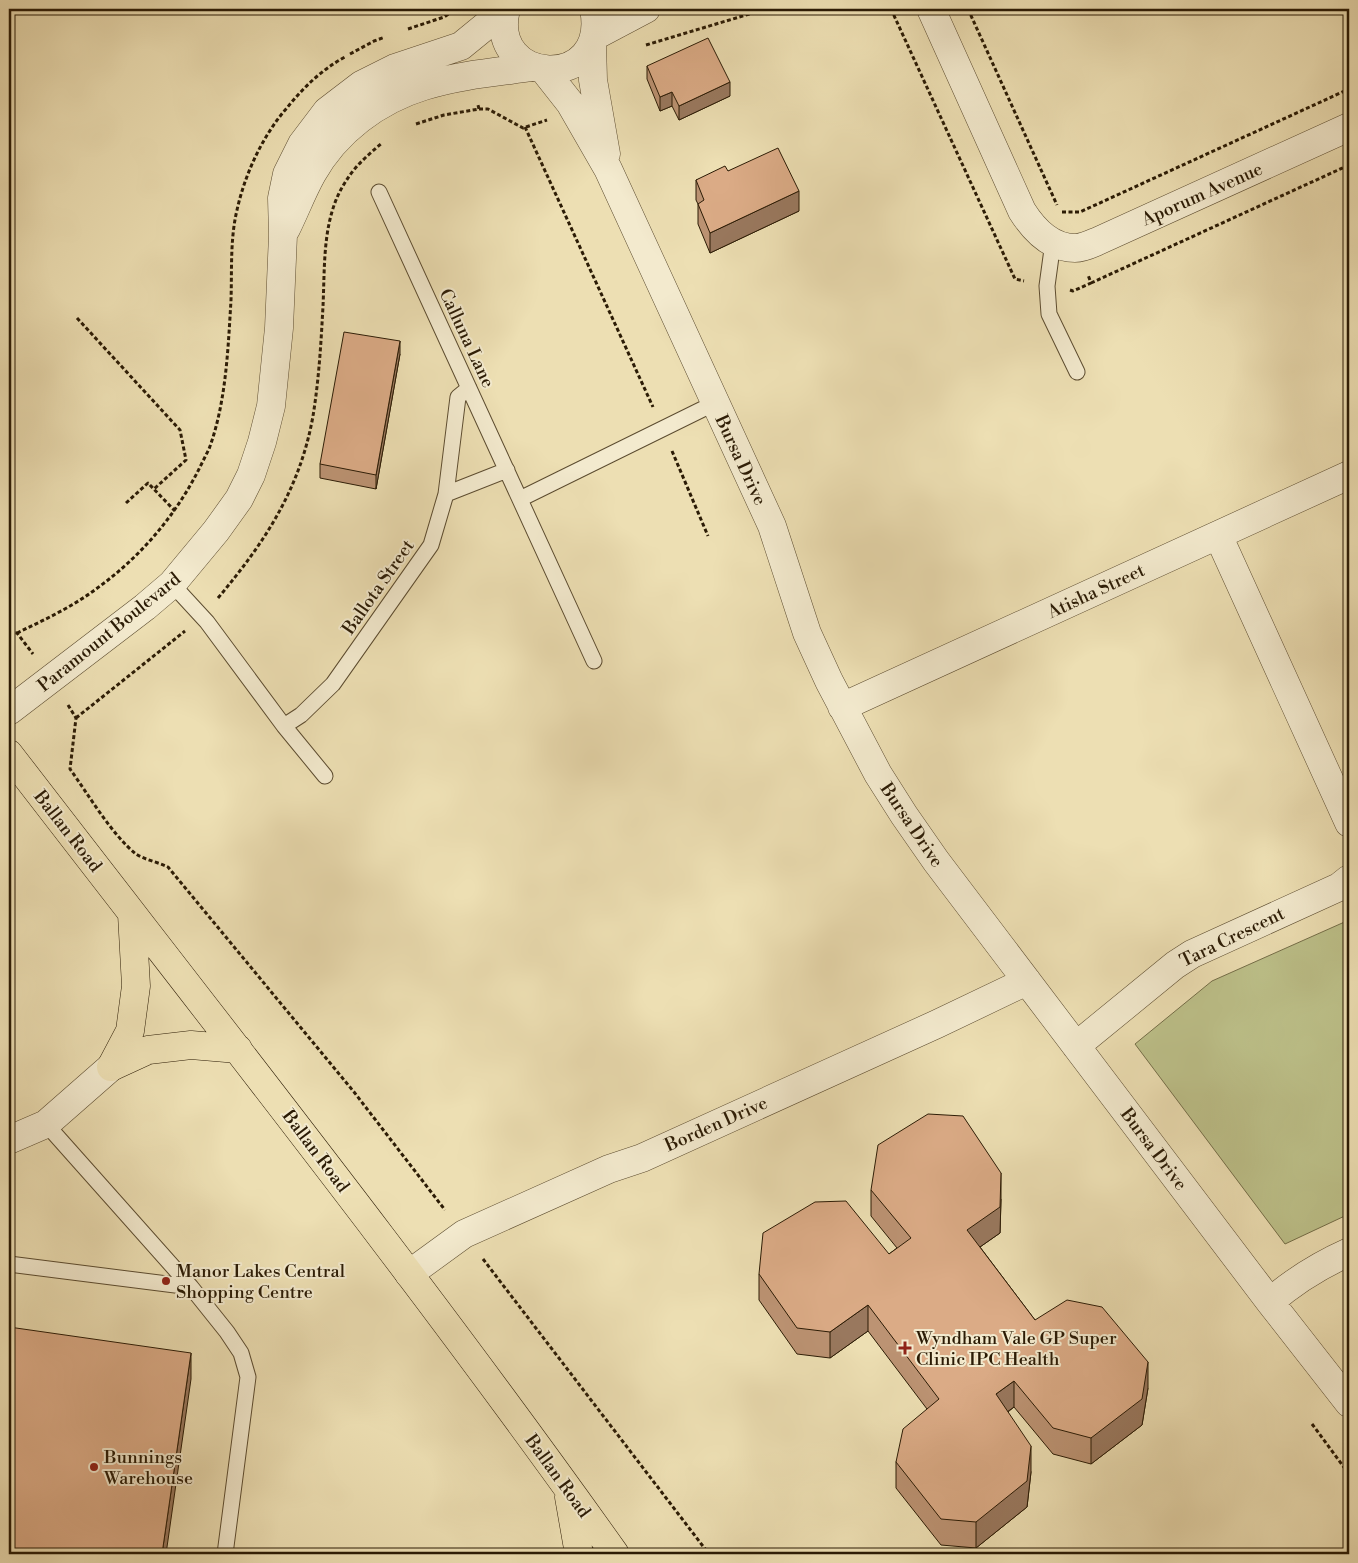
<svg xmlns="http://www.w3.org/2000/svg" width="1358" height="1563" viewBox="0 0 1358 1563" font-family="'Libre Bodoni',serif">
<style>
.green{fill:#bdc18a;stroke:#746e48}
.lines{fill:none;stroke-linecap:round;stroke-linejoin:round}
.lane-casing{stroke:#5c4c30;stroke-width:17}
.street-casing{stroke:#5c4c30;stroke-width:29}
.primary-casing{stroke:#2b1b05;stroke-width:29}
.path{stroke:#2b1b05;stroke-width:3;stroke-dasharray:4 2.5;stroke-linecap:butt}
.lane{stroke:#f3eace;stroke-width:15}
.street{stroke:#f3eace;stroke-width:28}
.primary{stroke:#eddfb3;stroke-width:28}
.wall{fill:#bc9373;stroke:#2b1b05}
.shaded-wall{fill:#99785e;stroke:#2b1b05}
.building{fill:#dbab86;stroke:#2b1b05}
.poi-dot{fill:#8f2418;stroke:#f3eace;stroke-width:2}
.labels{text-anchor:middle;stroke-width:4;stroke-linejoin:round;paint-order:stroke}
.street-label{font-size:18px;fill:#2b1b05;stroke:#f3eace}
.poi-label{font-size:18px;fill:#2b1b05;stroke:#f3eace;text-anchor:start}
</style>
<rect width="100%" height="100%" fill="#eddfb3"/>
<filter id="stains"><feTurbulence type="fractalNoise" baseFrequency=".004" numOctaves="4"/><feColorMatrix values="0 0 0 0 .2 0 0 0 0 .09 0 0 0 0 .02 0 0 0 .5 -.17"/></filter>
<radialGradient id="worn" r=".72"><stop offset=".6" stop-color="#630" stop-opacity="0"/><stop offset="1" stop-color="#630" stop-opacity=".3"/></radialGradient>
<path class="green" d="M 1349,920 L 1349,1214 L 1285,1244 L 1135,1044 L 1212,981 Z"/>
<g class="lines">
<defs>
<path id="lane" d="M 379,192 L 594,661
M 1053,242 L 1047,286 L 1049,314 L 1077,372
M 446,494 L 507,470
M 520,499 L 715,403
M 172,584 L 207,622 L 284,726 L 325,776
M 284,726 L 301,715 L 333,684 L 431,545 L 446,494 L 458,397 L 469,388
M 46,1124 L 191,1287 L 227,1332 L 241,1353 L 248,1377 L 225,1554
M 9,1264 L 191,1287"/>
<path id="street" d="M 506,9 C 487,86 610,93 594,9
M 931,9 L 1022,211 C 1034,230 1051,248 1075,248 C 1083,248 1091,244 1098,241 L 1349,127
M 595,36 L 646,9
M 592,44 L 593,80 L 606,154
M 544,70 L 570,103 L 608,169 L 772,526 L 807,633 L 829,681 L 878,774 L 904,815 L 936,861 L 1270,1302 L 1349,1403
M 286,229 C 295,211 302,192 312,174 C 336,131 378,100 424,86 C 459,75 497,72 533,67
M 1218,535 L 1349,823
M 842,707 L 1349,475
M 9,711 L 145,607 L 172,584 L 216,531 L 239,499 L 251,475 L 262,442 L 271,406 L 279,328 L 283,235 L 282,198 L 287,174 L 302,144 L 327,111 L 361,85 L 395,68 L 461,46 L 505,10
M 1076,1046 L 1175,965 L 1192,954 L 1339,887 L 1349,879
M 9,1140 L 46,1124 L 111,1067
M 409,1274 L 464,1234 L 609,1169 L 642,1158 L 937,1024 L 1027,981
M 1270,1302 C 1294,1281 1320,1265 1349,1252"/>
<path id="primary" d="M 9,754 C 213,1019 421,1281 615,1554
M 111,1067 L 130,1031 L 136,986 L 132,914
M 111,1067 L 148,1050 L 191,1045 L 238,1049
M 569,1497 L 579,1554"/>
</defs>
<use href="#lane" class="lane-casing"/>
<use href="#street" class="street-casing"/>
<use href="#primary" class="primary-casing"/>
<path class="path" d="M 891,9 L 1015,279 L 1024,281
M 968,9 L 1057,205
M 408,29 L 444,17 L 453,11
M 646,45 L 766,9
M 350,54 L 374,41 L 385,37
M 479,109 L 488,109 L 523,128 L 547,120
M 416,124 L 444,115 L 479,109 L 478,105
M 525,127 L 653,407
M 1062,212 L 1080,212 L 1349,89
M 1091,283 L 1349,165
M 1070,290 L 1073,291 L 1091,283 L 1088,275
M 77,318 L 180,430 L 186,460 L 154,489
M 672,451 L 708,536
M 126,503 L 148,483 L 175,511
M 218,598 C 265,542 300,489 313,416 C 319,379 321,343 323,306 C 325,264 322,217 346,181 C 355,166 369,154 382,143
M 9,632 L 17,633 L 33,654
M 17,633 C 44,620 72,607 96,589 C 138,559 173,519 197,473 C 201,465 205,457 209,449 C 226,403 228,350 231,300 C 232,270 230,239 237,210 C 245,174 262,137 286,109 C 303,88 321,70 345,57
M 68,705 L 76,718 L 70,769 C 88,794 112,835 136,854 C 145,860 158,862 168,867 L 354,1092 L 445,1210
M 76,718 L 185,631
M 483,1259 L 709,1554
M 1312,1424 L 1349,1474"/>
<use href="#lane" class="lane"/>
<use href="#street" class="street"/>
<use href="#primary" class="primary"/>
</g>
<path class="wall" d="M 647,66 L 730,96 L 679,120 L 672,106 L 660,111 L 647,79 Z
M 728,171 L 799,211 L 710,253 L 698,224 L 698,204 L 696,200 L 696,180 Z
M 400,354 L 376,489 L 320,478 L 320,464 Z
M 871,1190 L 1001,1199 L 1000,1233 L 980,1247 L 1035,1320 L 1148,1388 L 1142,1425 L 1091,1464 L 1053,1454 L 1014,1407 L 1008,1412 L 1031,1472 L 1027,1507 L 976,1548 L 941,1545 L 896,1488 L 896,1462 L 927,1409 L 868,1331 L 830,1358 L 797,1354 L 759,1300 L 759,1274 L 889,1254 L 897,1248 L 871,1216 Z"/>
<path class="shaded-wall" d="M 730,82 L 730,96 L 679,120 L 679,106 Z
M 672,92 L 672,106 L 660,111 L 660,97 Z
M 799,191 L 799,211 L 710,253 L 710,233 Z
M 400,341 L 400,354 L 376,489 L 376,475 Z
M 1001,1173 L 1001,1199 L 1000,1233 L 967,1256 L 967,1230 Z
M 868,1305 L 868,1331 L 830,1358 L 830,1332 Z
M 191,1353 L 191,1379 L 166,1554 L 162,1554 Z
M 1148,1362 L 1148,1388 L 1142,1425 L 1091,1464 L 1091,1438 Z
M 1014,1381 L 1014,1407 L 996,1420 L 996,1394 Z
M 1031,1446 L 1031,1472 L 1027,1507 L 976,1548 L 976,1522 Z"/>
<path class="building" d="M 708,38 L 730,82 L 679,106 L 672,92 L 660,97 L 647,66 Z
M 778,148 L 799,191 L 710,233 L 698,204 L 704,200 L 696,180 L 725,166 L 728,171 Z
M 344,332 L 400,341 L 376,475 L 320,464 Z
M 928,1114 L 963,1116 L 1001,1173 L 1000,1207 L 967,1230 L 1035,1320 L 1067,1300 L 1102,1307 L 1148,1362 L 1142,1399 L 1091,1438 L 1053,1428 L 1014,1381 L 996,1394 L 1031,1446 L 1027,1481 L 976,1522 L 941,1519 L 896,1462 L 903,1429 L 939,1399 L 868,1305 L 830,1332 L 797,1328 L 759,1274 L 763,1233 L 815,1202 L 846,1201 L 889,1254 L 911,1238 L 871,1190 L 878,1145 Z
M 9,1327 L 191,1353 L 162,1554 L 9,1554 Z"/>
<g class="poi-dot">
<circle cx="166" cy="1281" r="5"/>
<path d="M902.5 1340.5h5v5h5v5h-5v5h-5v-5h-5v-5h5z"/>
<circle cx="94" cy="1467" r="5"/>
</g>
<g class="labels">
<g class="street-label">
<text transform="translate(1202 194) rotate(-24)" y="6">Aporum Avenue</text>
<text transform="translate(467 338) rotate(65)" y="6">Calluna Lane</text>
<text transform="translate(741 460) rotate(65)" y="6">Bursa Drive</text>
<text transform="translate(378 587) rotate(-55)" y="6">Ballota Street</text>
<text transform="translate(1096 591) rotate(-25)" y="6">Atisha Street</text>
<text transform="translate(109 632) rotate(-39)" y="6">Paramount Boulevard</text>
<text transform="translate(912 825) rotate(56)" y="6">Bursa Drive</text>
<text transform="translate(68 831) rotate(52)" y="6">Ballan Road</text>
<text transform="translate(1232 937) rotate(-26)" y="6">Tara Crescent</text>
<text transform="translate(716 1124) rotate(-24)" y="6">Borden Drive</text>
<text transform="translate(1154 1149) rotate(53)" y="6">Bursa Drive</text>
<text transform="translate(316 1151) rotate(53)" y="6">Ballan Road</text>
<text transform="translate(558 1476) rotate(54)" y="6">Ballan Road</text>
</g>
<g class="poi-label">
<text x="176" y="1277">Manor Lakes Central<tspan x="176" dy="21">Shopping Centre</tspan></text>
<text x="916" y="1344">Wyndham Vale GP Super<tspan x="916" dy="21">Clinic IPC Health</tspan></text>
<text x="104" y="1463">Bunnings<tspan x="104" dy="21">Warehouse</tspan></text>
</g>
</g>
<rect width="1358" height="1563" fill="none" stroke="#eddfb3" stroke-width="30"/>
<rect x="10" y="10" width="1338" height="1543" fill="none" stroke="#2b1b05" stroke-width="2.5"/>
<rect x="15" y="15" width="1328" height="1533" fill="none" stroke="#2b1b05"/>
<rect width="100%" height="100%" filter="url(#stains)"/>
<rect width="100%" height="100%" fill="url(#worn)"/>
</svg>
